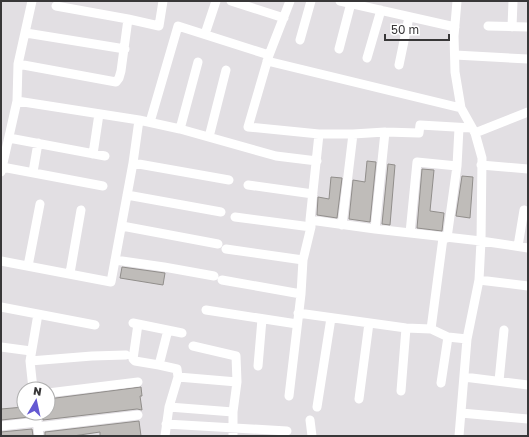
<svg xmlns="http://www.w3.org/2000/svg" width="529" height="437" viewBox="0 0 529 437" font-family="'Golos Text',sans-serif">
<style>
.building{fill:#bfbcb9;stroke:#918e8b}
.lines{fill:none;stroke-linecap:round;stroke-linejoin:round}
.minor{stroke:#fff;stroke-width:9}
</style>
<rect width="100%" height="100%" fill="#e2dfe3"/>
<path class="building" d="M 367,161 L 376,162 L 370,222 L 349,219 L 353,180 L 365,182 Z
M 388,164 L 395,165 L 390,225 L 382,224 Z
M 422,169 L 434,170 L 430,211 L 444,213 L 442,231 L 417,228 Z
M 462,176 L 473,177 L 470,218 L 456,216 Z
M 331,177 L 342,178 L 337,218 L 317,215 L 318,197 L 329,199 Z
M 122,267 L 165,273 L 163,285 L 120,278 Z
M 141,387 L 142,396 L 140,396 L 142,410 L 137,409 L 43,420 L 42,413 L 48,413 L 48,399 Z
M 24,407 L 24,413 L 30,413 L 30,417 L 1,420 L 1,409 Z
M 139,421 L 141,436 L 100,436 L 100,432 L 73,436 L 45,436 L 45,432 Z
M 32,429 L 33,436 L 1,436 L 1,432 Z"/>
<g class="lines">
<path class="minor" d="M 231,1 L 284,18
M 290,1 L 269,55 L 248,127 L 319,134 L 353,134 L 385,132 L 419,133 L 420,125 L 472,128
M 340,1 L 455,27
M 457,1 L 454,36 L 455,72 L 461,108 L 475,133 L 482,158 L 481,241 L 479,280 L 467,339 L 459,436
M 56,6 L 128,19 L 159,26 L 163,1
M 488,26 L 528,27
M 512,27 L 513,1
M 26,33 L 125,49
M 205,34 L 216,1
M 300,40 L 311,1
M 339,49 L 351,3
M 455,55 L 528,59
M 367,58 L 381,10
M 267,61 L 461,108
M 18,64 L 116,82 L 119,78 L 121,71 L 128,19
M 399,65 L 409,17
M 17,101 L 139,120 L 180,129 L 276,156 L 317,161
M 150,122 L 178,26 L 269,55
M 180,129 L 198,62
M 475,133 L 528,112
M 209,137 L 226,70
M 9,138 L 105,156
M 93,154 L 99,114
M 133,163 L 229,180
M 481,165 L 528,169
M 2,167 L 103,186
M 1,172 L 17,101 L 18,64 L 32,1
M 33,172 L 38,143
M 248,185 L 313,194
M 127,195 L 221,212
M 235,217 L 311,227
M 310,220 L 375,229 L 481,241 L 528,248
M 342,225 L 353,134
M 122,226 L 218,244
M 375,229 L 385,132
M 410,233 L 417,162 L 457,166
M 447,238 L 457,166 L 459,128
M 518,246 L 524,210
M 226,249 L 303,260
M 115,260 L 164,267 L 214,276
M 1,261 L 111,282 L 133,163 L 139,120
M 28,266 L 40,204
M 70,273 L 81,210
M 222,280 L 301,294
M 479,280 L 528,286
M 1,307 L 95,325
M 206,310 L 297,324
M 298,313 L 406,328 L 431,329 L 448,337 L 467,339
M 133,323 L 182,333
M 138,324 L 133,359 L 135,361 L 159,365
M 431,329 L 443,238
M 193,346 L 236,356 L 237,382 L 233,412 L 233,436
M 1,347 L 31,351
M 30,361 L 92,356 L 126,355
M 258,366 L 262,319
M 178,377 L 237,382
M 464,377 L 528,385
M 499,381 L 504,330
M 441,383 L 448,337
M 33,389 L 30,361 L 38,314
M 401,391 L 406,328
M 48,393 L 138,382
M 289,396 L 301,294 L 303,260 L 311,227 L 310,220 L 319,134
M 359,399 L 369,323
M 169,407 L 233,412
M 317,407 L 331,318
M 36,413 L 39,436
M 461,413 L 528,419
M 310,420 L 312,436
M 166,424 L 287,431
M 1,426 L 37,422
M 38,427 L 138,415
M 165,436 L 169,407 L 178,377 L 177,369 L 159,365 L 168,330"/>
</g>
<rect width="529" height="437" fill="none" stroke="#383738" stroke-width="4"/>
<g transform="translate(36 401) rotate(9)"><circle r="19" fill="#ffffff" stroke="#afafaf"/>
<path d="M0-3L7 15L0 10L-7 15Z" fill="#6459d2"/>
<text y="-6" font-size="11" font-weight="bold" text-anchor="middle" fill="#383738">N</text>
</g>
<path d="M385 34v6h64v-6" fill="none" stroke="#383738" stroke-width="2"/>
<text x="391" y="34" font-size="12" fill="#383738" stroke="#ffffff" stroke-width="3" paint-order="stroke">50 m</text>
</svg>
